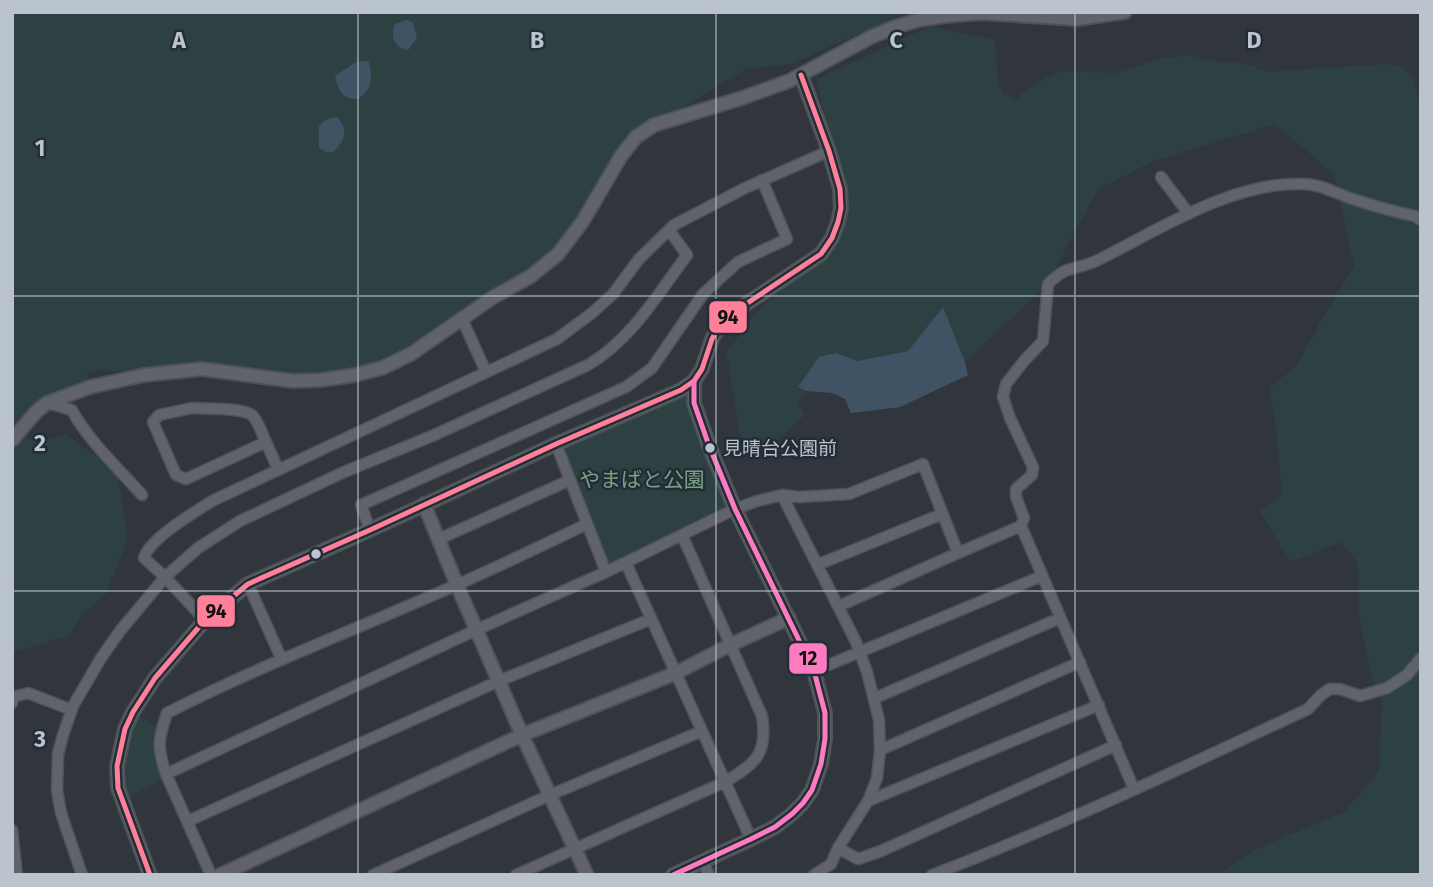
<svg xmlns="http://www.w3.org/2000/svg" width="1433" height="887" viewBox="0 0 1433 887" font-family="'Fira Sans','Noto Sans JP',sans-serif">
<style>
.green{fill:#2d4142}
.water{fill:#3f5365}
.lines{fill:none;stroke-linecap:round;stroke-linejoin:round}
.minor-casing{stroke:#4e5257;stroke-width:13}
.tertiary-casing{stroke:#4e5257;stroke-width:16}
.minor{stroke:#60646a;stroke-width:10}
.tertiary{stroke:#60646a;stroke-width:12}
.bus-1-casing{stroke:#222d37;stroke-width:10}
.bus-2-casing{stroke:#222d37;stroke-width:10}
.bus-1{stroke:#ff8098;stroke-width:5}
.bus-2{stroke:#fe7ac1;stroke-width:5}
.grid{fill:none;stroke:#bbc3cc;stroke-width:2;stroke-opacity:0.55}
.bus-dot{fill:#bbc3cc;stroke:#222d37;stroke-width:2.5}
.labels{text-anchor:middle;stroke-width:5;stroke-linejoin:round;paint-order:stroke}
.bus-label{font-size:19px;fill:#bbc3cc;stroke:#222d37;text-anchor:start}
.park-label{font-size:21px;fill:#7ba080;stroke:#222d37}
.grid-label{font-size:23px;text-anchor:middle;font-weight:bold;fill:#bbc3cc;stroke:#222d37;stroke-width:5;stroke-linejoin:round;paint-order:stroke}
.line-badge{stroke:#222d37;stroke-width:2.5}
.pale-badge-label{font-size:19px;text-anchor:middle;font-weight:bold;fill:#111}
</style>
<rect width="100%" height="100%" fill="#30363c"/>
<path class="green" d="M 12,12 L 908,12 L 791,64 L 746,69 L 649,128 L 621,156 L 583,221 L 537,271 L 397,361 L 321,380 L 96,370 L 88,373 L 84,390 L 24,424 L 12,427 Z
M 930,26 L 995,40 L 998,81 L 1003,94 L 1015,100 L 1035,83 L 1061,71 L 1117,73 L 1158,59 L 1189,55 L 1216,62 L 1243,63 L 1267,72 L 1388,64 C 1412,69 1415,77 1418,100 L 1421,101 L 1421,875 L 1218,875 L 1254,850 L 1344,812 L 1379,771 L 1382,704 L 1370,670 L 1359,616 L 1358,564 L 1342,542 L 1291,562 L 1259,510 L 1282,495 L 1276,426 L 1269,387 L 1297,366 L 1319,324 L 1354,266 L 1334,174 L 1275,124 L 1153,161 L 1099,189 L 1074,232 L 1048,284 L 965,362 L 943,307 L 908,351 L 857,361 L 798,386 L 806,392 L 798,403 L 805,415 L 771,445 L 756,450 L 739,432 L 729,365 L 726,354 L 754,314 L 792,281 L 821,254 L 832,238 L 840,189 L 817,79 Z
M 694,381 L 695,403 L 735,509 L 606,572 L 556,444 Z
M 12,429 L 14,434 L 41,442 L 65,434 L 117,471 L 128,538 L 106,594 L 84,612 L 69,636 L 12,652 Z
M 133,712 L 161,730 L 167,777 L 122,801 L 118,788 Z"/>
<path class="water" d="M 406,20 L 413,22 L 417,38 L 408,50 C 394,48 390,37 395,24 Z
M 369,61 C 372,78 374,87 358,99 C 343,100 338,90 335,76 L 356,62 Z
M 337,117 C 349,130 345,141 333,152 L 326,152 L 319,148 L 319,126 L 325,120 Z
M 943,307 L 965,362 L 968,375 L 900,407 L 851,413 L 845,399 L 832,393 L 806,391 L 798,387 L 819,357 L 836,353 L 857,361 L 908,351 Z"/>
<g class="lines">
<defs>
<path id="minor" d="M 1161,177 L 1189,214
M 462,319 L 486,372
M 47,403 L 72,410 C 86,438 120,470 142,495
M 192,408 C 206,409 244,407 253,416 C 259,423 262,434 266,442 L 186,479 L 176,475 L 153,422 L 159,415 Z
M 266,442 L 278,469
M 556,444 L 606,572
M 782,495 L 856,642 L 867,672 L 879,720 L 880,750 L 877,778 L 868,801 L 838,848 L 831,864 L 814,875
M 370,530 L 361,505 L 626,387 L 652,368 L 703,294 L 738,262 L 787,239 L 762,180
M 439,539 L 570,480
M 626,563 L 751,839
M 817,565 L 942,514
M 248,584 L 282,660
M 839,606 L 958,553
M 205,620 L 165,577 L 144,558 C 149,539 195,512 212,501 L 557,339 L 592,313 L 613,294 L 639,259 L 674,225 L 743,189 L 829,151
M 814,671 L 1042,576
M 875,698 L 1060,618
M 12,703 L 13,697 L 28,693 L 72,710
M 880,750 L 1080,662
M 166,774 L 476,630 L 606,572 L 735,509 L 757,501 L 782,495 L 799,497 L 849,494 L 923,464 L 958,553 L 1021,526
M 1134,789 L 1021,526 L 1024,518 L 1016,497 L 1016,489 L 1032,475 L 1033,467 L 1010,418 L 1003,397 L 1006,384 L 1024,361 L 1043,341 L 1048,284 C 1053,279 1059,274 1065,271 C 1075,267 1086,266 1096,261 C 1157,231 1232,181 1303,184 C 1323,184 1340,196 1359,201 C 1377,207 1396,212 1415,216 L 1421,220
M 868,801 L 1099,705
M 188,821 L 499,681 L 651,619
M 12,830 L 17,875
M 838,848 L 858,859 L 881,851 L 1116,745
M 703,862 L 709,875
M 82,875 L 61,813 L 57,790 L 58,754 L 63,735 L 73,706 L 101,658 L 120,631 L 165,577 L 198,548 L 240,521 L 344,472 L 432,436 L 588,365 C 631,340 658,294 687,255 L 669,230
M 211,875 L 166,774 C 157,747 158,739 167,713 C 261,665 360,628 456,585 C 500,566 543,545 587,524
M 373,875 L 550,795 L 702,731
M 516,875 L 725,782 C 756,763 768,754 762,716 L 682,535
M 932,875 C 1060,826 1184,767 1308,709 L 1321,695 L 1330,689 L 1340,689 L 1360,696 L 1387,688 L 1407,675 L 1421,658"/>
<path id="tertiary" d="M 12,440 L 36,412 L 47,403 L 90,387 L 144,375 L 202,369 L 293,381 L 321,380 L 355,375 L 382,368 L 411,354 L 492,298 L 531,276 L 558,254 L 583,221 L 621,156 L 636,137 L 654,125 L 742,98 L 789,81 L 871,37 L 895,27 L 918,20 L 945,16 L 981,13 L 1077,19 L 1125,12
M 424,504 L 457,585 L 522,735 L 587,875
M 150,875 L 118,788 L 117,766 L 125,729 L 133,712 L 155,678 L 205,620 L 248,584 L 370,530 L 556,444 L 681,390 L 694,381 L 702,369 L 712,339 L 721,323 L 731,314 L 821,254 L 832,238 L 838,222 L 841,208 L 840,189 L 829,151 L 801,75
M 220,875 L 522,735 L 676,673 L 730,645 L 789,618
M 673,875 L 751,839 L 775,827 L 792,814 L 803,803 L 812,790 L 821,764 L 825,739 L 825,713 L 814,671 L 735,509 L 708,443 L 694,403 L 694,381"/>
</defs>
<use href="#minor" class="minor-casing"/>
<use href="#tertiary" class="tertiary-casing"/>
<use href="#minor" class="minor"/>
<use href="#tertiary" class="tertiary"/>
<defs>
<path id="bus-1" d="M 150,875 L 118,788 L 117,766 L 125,729 L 133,712 L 155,678 L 205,620 L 248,584 L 370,530 L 556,444 L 681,390 L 694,381 L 702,369 L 712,339 L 721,323 L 731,314 L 821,254 L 832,238 L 838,222 L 841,208 L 840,189 L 829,151 L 801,75"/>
<path id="bus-2" d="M 673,875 L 751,839 L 775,827 L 792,814 L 803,803 L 812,790 L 821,764 L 825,739 L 825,713 L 814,671 L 735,509 L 708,443 L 694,403 L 694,381"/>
</defs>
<use href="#bus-1" class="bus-1-casing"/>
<use href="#bus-2" class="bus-2-casing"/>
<use href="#bus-1" class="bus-1"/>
<use href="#bus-2" class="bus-2"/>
</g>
<path class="grid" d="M 358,12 L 358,875M 716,12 L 716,875M 1075,12 L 1075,875M 12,296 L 1421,296M 12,591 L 1421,591"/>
<g class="bus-dot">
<circle cx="710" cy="448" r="6"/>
<circle cx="316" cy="554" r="6"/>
</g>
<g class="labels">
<g class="bus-label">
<text x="723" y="455">見晴台公園前</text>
</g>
<g class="park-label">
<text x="642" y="487">やまばと公園</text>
</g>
</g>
<g class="grid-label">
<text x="179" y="48">A</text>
<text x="537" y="48">B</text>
<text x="896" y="48">C</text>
<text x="1254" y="48">D</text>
<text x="40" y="156">1</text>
<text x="40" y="451">2</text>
<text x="40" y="747">3</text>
</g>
<g class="line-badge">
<rect x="708" y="300" width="40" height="34" rx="7" fill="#ff8098"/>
<rect x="196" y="594" width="40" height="34" rx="7" fill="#ff8098"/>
<rect x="788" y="642" width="40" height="33" rx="7" fill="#fe7ac1"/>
</g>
<g class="pale-badge-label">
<text x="728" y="324">94</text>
<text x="216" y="618">94</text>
<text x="808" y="665">12</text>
</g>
<rect width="1433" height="887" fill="none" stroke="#bbc3cc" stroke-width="28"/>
</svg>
